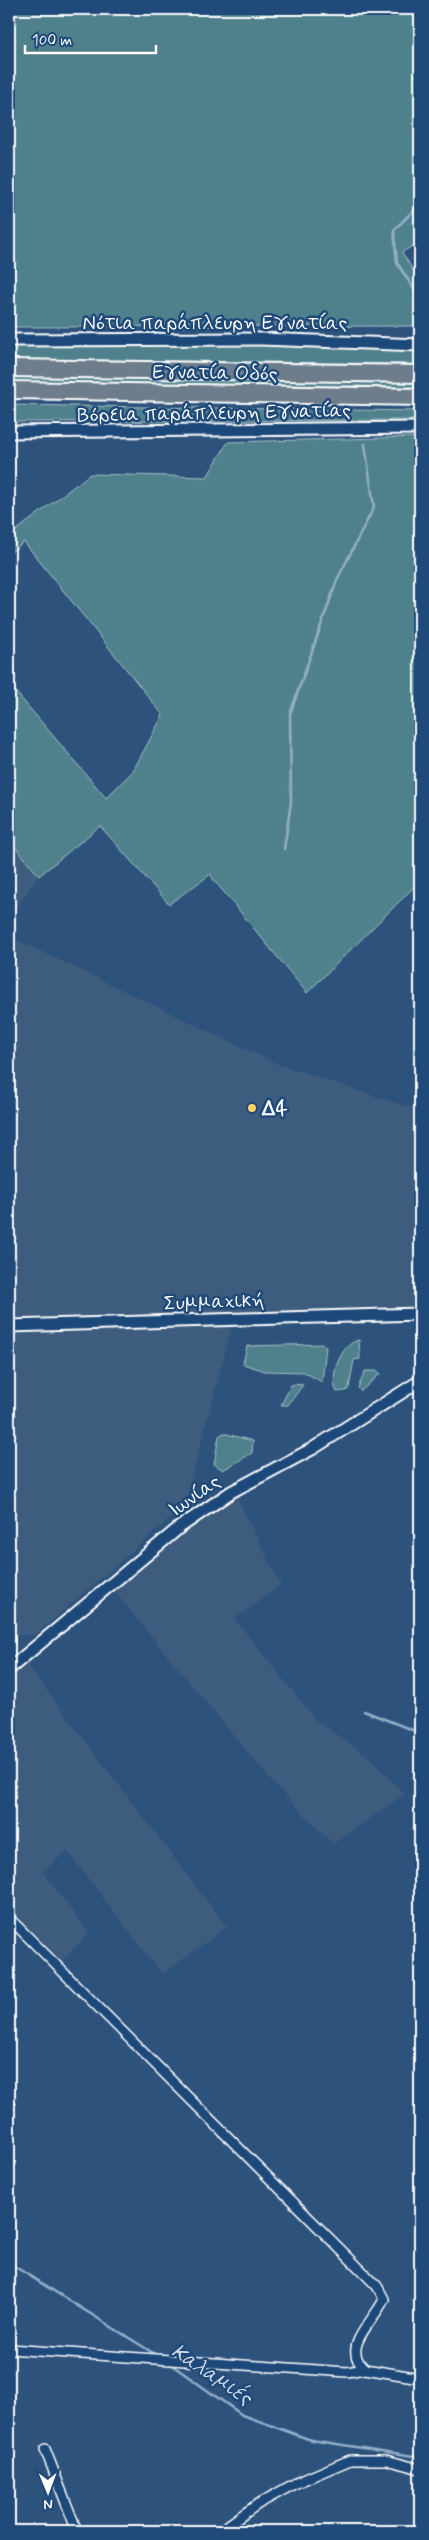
<svg xmlns="http://www.w3.org/2000/svg" width="429" height="2540" viewBox="0 0 429 2540" font-family="Mynerve,sans-serif">
<style>
.built{fill:#3e5b7e}
.green{fill:#50818d;stroke:#a8c0c6}
.lines{fill:none;stroke-linecap:round;stroke-linejoin:round}
.stream{stroke:#93afca;stroke-width:2.5}
.minor-casing{stroke:#fff;stroke-width:12}
.tertiary-casing{stroke:#fff;stroke-width:15}
.motorway-casing{stroke:#fff;stroke-width:20}
.minor{stroke:#1f4a7a;stroke-width:9}
.tertiary{stroke:#1f4a7a;stroke-width:11}
.motorway{stroke:#6d7d8c;stroke-width:16}
.poi-dot{fill:#ffd166;stroke:#1f4a7a;stroke-width:2}
.labels{text-anchor:middle;stroke-width:5;stroke-linejoin:round;paint-order:stroke}
.street-label{font-size:20px;fill:#fff;stroke:#1f4a7a}
.poi-label{font-size:20px;font-weight:bold;fill:#fff;stroke:#1f4a7a;text-anchor:start}
.water-label{font-size:21px;font-style:italic;fill:#d2dee9;stroke:#1f4a7a}
</style>
<rect width="100%" height="100%" fill="#2d527c"/>
<filter id="ink" filterUnits="userSpaceOnUse"><feTurbulence type="fractalNoise" baseFrequency=".02" numOctaves="2"/><feDisplacementMap in="SourceGraphic" scale="10" xChannelSelector="R" yChannelSelector="G"/><feConvolveMatrix kernelMatrix="1 2 1 2 8 2 1 2 1" color-interpolation-filters="sRGB"/></filter>
<g filter="url(#ink)">
<path class="built" d="M 9,839 L 39,876 L 9,919 Z
M 9,936 L 278,1064 L 408,1107 L 420,1109 L 420,1310 L 9,1318 Z
M 233,1323 L 183,1511 L 171,1518 L 35,1635 L 9,1635 L 9,1334 Z
M 235,1493 L 281,1585 L 235,1619 L 317,1721 L 369,1757 L 405,1794 L 333,1844 L 272,1782 L 113,1590 L 173,1539 Z
M 27,1664 L 227,1927 L 162,1975 L 67,1851 L 43,1872 L 89,1933 L 61,1962 L 9,1910 L 9,1678 Z"/>
<path class="green" d="M 9,9 L 420,9 L 420,242 L 402,252 L 420,282 L 420,326 L 9,327 Z
M 9,343 L 363,345 L 420,348 L 420,364 L 9,359 Z
M 9,376 L 420,382 L 420,387 L 9,381 Z
M 9,405 L 420,411 L 420,420 L 9,422 Z
M 420,437 L 420,881 L 307,993 L 213,879 L 211,874 L 169,904 L 100,826 L 39,876 L 9,839 L 9,684 L 106,798 L 133,771 L 163,715 L 24,542 L 9,554 L 9,536 L 90,474 L 207,477 L 228,442 Z
M 359,1340 L 360,1359 L 354,1360 L 349,1388 L 346,1391 L 337,1392 C 328,1378 341,1343 359,1340 Z
M 323,1344 L 326,1347 L 322,1382 L 304,1372 L 265,1371 L 243,1364 L 247,1346 Z
M 365,1371 L 378,1371 L 380,1374 L 361,1391 L 358,1388 Z
M 295,1384 L 303,1385 L 288,1405 L 281,1405 L 291,1385 Z
M 223,1433 L 253,1441 L 252,1453 L 223,1470 L 214,1464 L 219,1436 Z"/>
<g class="lines">
<path class="stream" d="M 9,12 L 10,9
M 9,52 L 9,73
M 420,204 L 394,230 L 397,263 L 420,298
M 284,849 L 291,802 L 290,714 L 337,580 L 374,507 L 365,444
M 364,1711 L 420,1733
M 9,2263 L 158,2356
M 169,2363 L 242,2415 L 311,2440 L 420,2457"/>
<defs>
<path id="minor" d="M 9,1918 L 377,2286 L 384,2299 C 375,2321 339,2347 365,2369
M 9,2349 L 347,2372 L 365,2369 L 420,2378
M 45,2449 L 77,2531
M 220,2531 L 258,2504 L 294,2484 L 350,2460 L 386,2460 L 420,2469"/>
<path id="tertiary" d="M 9,340 L 261,339 L 420,345
M 9,432 L 420,428
M 9,1326 L 420,1314
M 9,1669 L 180,1527 L 231,1492 L 312,1449 L 420,1381"/>
<path id="motorway" d="M 9,368 L 420,374
M 9,390 L 420,397"/>
</defs>
<use href="#minor" class="minor-casing"/>
<use href="#tertiary" class="tertiary-casing"/>
<use href="#motorway" class="motorway-casing"/>
<use href="#minor" class="minor"/>
<use href="#tertiary" class="tertiary"/>
<use href="#motorway" class="motorway"/>
</g>
</g>
<circle class="poi-dot" cx="252" cy="1108" r="5"/>
<g class="labels">
<g class="street-label">
<text x="215" y="329">Νότια παράπλευρη Εγνατίας</text>
<text transform="translate(215 372) rotate(1)" y="7">Εγνατία Οδός</text>
<text transform="translate(214 412) rotate(-1)" y="7">Βόρεια παράπλευρη Εγνατίας</text>
<text transform="translate(214 1301) rotate(-2)" y="7">Συμμαχική</text>
<text transform="translate(194 1495) rotate(-35)" y="7">Ιωνίας</text>
</g>
<g class="poi-label">
<text x="262" y="1115">Δ4</text>
</g>
<g class="water-label">
<text transform="translate(212 2374) rotate(34)" y="7">Καλαμιές</text>
</g>
</g>
<rect width="429" height="2540" fill="none" stroke="#1f4a7a" stroke-width="30"/>
<rect x="15" y="15" width="399" height="2510" fill="none" stroke="#fff" stroke-width="2" filter="url(#ink)"/>
<g transform="translate(48 2492) rotate(179)" stroke="#1f4a7a" stroke-width="4" paint-order="stroke">
<path d="M0-4L9 19L0 12L-9 19Z" fill="#ffffff"/>
<text y="-8" font-size="14" font-weight="bold" text-anchor="middle" fill="#ffffff">N</text>
</g>
<path d="M25 45v8h131v-8" fill="none" stroke="#ffffff" stroke-width="2.5"/>
<text x="32" y="45" font-size="15" fill="#ffffff" stroke="#1f4a7a" stroke-width="4" paint-order="stroke">100 m</text>
</svg>
